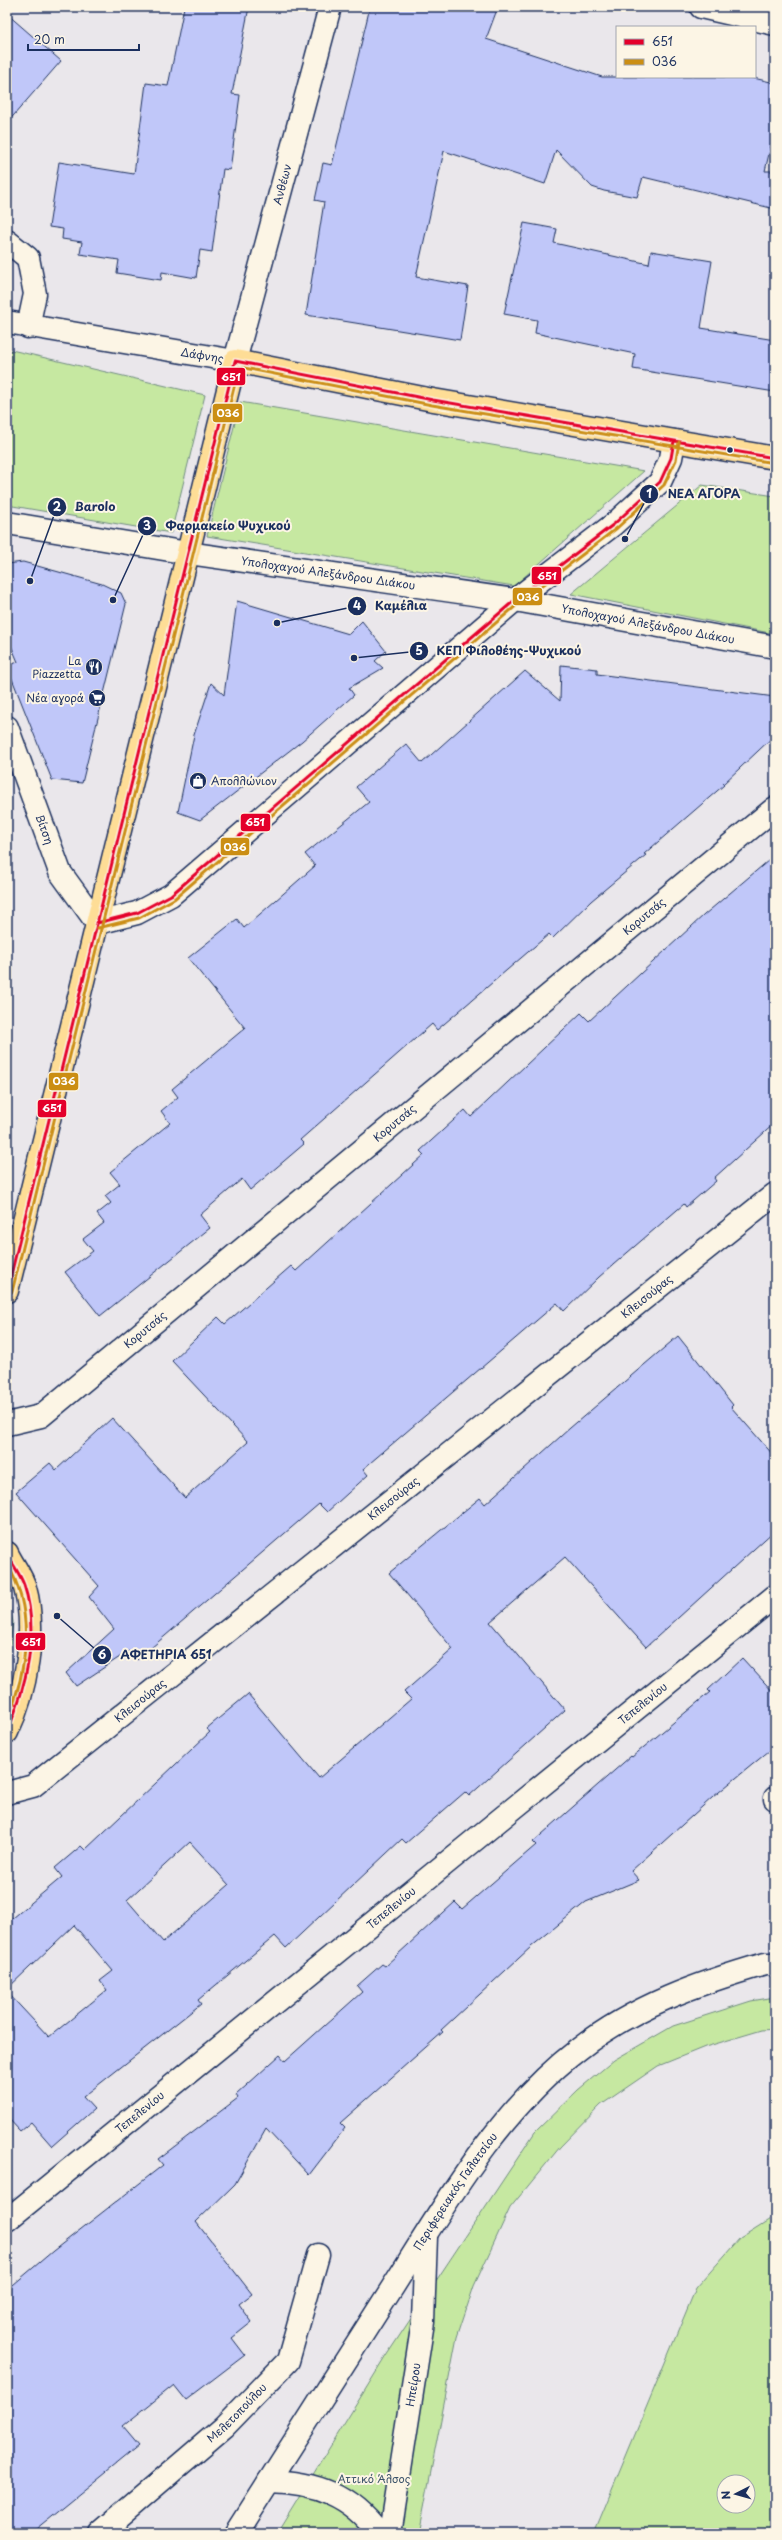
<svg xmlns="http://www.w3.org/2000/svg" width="782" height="2540" viewBox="0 0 782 2540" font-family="'Playpen Sans',sans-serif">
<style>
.green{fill:#c6e8a1;stroke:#708c80;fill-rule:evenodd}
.building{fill:#c0c7f9;stroke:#1b2f5e;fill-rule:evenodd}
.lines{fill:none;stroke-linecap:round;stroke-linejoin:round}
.minor-casing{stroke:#1b2f5e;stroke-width:25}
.major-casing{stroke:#1b2f5e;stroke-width:25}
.minor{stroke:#fcf5e5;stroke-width:22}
.major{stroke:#fedd96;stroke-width:22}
.bus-1-casing{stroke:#fcf5e5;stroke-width:6}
.bus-2-casing{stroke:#fcf5e5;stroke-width:6}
.bus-1{stroke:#e4002b;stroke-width:3}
.bus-2{stroke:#cb8e13;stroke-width:3}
.bus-dot{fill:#1b2f5e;stroke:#fcf5e5;stroke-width:1.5}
.labels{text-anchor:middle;stroke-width:4;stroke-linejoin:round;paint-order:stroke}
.street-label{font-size:11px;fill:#1b2f5e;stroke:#fcf5e5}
.poi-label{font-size:11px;fill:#1b2f5e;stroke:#fcf5e5;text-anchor:end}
.park-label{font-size:11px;fill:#3d546b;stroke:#fcf5e5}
.leader{fill:none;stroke:#1b2f5e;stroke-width:1.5}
.callout-dot{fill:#1b2f5e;stroke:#fcf5e5;stroke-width:1.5}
.mark-label{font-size:12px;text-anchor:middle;font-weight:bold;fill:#fff}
.callout-label{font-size:12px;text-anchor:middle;font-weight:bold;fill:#1b2f5e;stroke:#fcf5e5;stroke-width:4;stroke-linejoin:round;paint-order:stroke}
.line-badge{stroke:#fcf5e5;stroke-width:1.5}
.badge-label{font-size:11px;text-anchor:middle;font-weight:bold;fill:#fff}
</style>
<rect width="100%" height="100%" fill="#eae7eb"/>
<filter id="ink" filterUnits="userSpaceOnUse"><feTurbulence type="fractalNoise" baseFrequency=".025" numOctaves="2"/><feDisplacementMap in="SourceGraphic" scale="8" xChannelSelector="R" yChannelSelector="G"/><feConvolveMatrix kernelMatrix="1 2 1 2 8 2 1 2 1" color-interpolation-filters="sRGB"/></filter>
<g filter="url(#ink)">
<path class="green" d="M 7,349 L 205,395 L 171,533 L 7,505 Z
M 240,402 L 644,471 L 514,586 L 207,536 Z
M 702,485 L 775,496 L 775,634 L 571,594 Z
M 7,1594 L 13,1622 L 7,1669 Z
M 775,1997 L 775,2029 L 762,2030 L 705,2047 L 658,2066 L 601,2105 L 560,2147 L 510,2208 L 474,2286 L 457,2337 L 419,2533 L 277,2533 L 386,2356 L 535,2132 L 578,2090 L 614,2060 L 673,2026 L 751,2001 Z
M 775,2216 L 775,2533 L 594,2533 L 696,2288 L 740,2238 ZM 724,2482 L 748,2482 L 748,2506 L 724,2506 Z"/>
<path class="building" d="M 184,7 L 249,7 L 232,94 L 240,95 L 230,170 L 223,169 L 212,252 L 200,250 L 196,278 L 162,272 L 161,280 L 117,273 L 119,260 L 80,254 L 82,242 L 62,239 L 63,229 L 49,227 L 59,162 L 134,174 L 146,83 L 168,86 Z
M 370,7 L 498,7 L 486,39 L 602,77 L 749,77 L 775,83 L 775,128 L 765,171 L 775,171 L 775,209 L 643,177 L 637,197 L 604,191 L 592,187 L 556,150 L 545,184 L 444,151 L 416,277 L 468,286 L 460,340 L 306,315 L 324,202 L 315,200 L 323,163 L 332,165 Z
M 7,14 L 61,61 L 7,123 Z
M 524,223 L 557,229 L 554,243 L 649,264 L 651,251 L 712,261 L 701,328 L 775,340 L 775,392 L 633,369 L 635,354 L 535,333 L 537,320 L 504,314 Z
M 23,562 L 102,584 L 121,593 L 126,604 L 82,783 L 52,780 L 7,666 L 18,662 L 7,636 L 7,564 Z
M 237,601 L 349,634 L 362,621 L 386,651 L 375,661 L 383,668 L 349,688 L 354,695 L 302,741 L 200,820 L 178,812 L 194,735 L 211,683 L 224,695 Z
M 561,665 L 597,669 L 597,674 L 775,697 L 775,735 L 723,784 L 724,785 L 644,854 L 646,855 L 591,901 L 553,938 L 549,934 L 437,1030 L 432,1024 L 300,1140 L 304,1144 L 250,1190 L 242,1179 L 200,1215 L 210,1228 L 100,1316 L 65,1272 L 93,1251 L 83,1239 L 104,1223 L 97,1214 L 111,1203 L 105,1196 L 120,1184 L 110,1172 L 170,1123 L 161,1111 L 178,1097 L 172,1089 L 245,1028 L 188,958 L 237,919 L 244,928 L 315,866 L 305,854 L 369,802 L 356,787 L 406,744 L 422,763 L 525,671 L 560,701 Z
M 775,855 L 775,1123 L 714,1178 L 716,1181 L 686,1207 L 684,1204 L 599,1277 L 564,1311 L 557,1303 L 363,1469 L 368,1475 L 327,1512 L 319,1504 L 137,1660 L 129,1651 L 76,1686 L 66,1673 L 114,1629 L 89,1597 L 99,1586 L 16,1492 L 50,1463 L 56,1470 L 112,1418 L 185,1498 L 248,1442 L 172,1361 L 218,1317 L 225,1324 L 291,1266 L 296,1271 L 424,1155 L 420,1151 L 465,1110 L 471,1117 L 581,1013 L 589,1021 L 704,915 Z
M 678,1336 L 733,1405 L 731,1407 L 775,1457 L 775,1530 L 646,1647 L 565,1557 L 490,1622 L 565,1710 L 469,1796 L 465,1792 L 406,1843 L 402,1839 L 286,1948 L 275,1936 L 198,2000 L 201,2004 L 83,2097 L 94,2109 L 52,2146 L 31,2122 L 20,2131 L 7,2117 L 7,1992 L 49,2037 L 107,1990 L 100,1981 L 113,1971 L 74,1925 L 7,1989 L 7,1923 L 62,1877 L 55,1868 L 81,1846 L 85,1850 L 210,1732 L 206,1729 L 248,1694 L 319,1778 L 411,1699 L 404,1692 L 453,1649 L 389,1573 L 480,1498 L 485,1504 L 570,1428 ZM 190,1842 L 229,1885 L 163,1942 L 127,1900 Z
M 742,1658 L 775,1694 L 775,1746 L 713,1797 L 631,1871 L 639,1880 L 586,1902 L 531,1947 L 441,2030 L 443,2032 L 340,2123 L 345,2128 L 309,2175 L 266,2129 L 235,2184 L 196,2222 L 252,2294 L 239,2304 L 252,2322 L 232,2338 L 245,2355 L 186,2400 L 174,2385 L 123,2426 L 139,2445 L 31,2533 L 7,2533 L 7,2290 L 53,2251 L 163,2165 L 158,2159 L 238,2098 L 236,2095 L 280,2055 L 285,2061 L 362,1992 L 357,1986 L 382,1964 L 385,1966 L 455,1902 L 462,1909 L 536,1845 L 533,1842 L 631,1756 L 632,1757 L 710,1692 L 708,1690 Z"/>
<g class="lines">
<defs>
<g id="minor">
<path d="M 701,7 L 775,24"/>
<path d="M 7,241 L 28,258 L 35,294 L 28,327"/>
<path id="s1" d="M 7,322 L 235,361 L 330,7"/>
<path id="s2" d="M 7,523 L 188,553 L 515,600 L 775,647"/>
<path id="s3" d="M 7,727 L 60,872 L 97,923 L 137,913 L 171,895 L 515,600 L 614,524 L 660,482 L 671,458 L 674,441"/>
<path id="s4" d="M 7,1424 L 41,1416 L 775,808"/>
<path id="s5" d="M 7,1793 L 33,1786 L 775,1194"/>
<path d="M 775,1799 L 775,1798"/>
<path id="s6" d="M 7,2220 L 775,1596"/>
<path d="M 269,2481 C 315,2482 351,2495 379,2533"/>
<path id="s7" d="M 100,2533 L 224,2427 L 288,2361 L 318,2255"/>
<path id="s8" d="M 236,2533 C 289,2451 341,2368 394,2285 C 447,2201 499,2110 579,2049 C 634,2006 699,1983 765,1964 L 775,1964"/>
<path id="s9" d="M 390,2533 L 423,2322 L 426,2236"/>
</g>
<path id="major" d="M 7,1291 L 235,361 L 433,400 L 775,458
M 7,1553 C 12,1564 22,1576 25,1588 C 37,1630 26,1693 7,1732"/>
</defs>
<use href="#minor" class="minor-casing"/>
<use href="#major" class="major-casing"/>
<use href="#minor" class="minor"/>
<use href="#major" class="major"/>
<defs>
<path id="bus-1" d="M 97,923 L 137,913 L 171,895 L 515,600 L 614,524 L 660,482 L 671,458 L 674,441
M 7,1291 L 235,361 L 433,400 L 775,458
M 7,1553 C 12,1564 20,1574 24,1585 C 40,1632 26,1688 7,1732"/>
<path id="bus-2" d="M 98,928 L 139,918 L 174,899 L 518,604 L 617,528 L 664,485 L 676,460 L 679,442
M 12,1292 L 239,367 L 432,405 L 774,463
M 7,1564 C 35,1610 28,1671 7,1719"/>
</defs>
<use href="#bus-1" class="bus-1-casing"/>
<use href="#bus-2" class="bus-2-casing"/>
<use href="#bus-1" class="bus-1"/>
<use href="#bus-2" class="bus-2"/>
</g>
</g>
<defs>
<symbol id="restaurant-disc" viewBox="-11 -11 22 22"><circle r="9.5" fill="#1b2f5e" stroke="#fcf5e5"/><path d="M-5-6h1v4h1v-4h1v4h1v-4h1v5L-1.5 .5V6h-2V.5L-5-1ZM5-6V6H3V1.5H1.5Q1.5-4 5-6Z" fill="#fff"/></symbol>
<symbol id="supermarket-disc" viewBox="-11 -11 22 22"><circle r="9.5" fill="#1b2f5e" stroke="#fcf5e5"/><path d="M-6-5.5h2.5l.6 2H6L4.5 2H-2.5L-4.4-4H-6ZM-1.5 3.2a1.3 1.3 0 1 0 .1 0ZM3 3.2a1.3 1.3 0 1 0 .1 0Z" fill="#fff"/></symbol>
<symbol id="shop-disc" viewBox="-11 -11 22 22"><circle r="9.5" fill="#1b2f5e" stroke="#fcf5e5"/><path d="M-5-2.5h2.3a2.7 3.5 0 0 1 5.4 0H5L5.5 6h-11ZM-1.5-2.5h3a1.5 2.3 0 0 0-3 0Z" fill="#fff"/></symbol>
</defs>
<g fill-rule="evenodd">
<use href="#restaurant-disc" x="84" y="657" width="20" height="20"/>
<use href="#supermarket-disc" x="87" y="688" width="20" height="20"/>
<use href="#shop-disc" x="188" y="771" width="20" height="20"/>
</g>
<circle class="bus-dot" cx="730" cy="450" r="3.5"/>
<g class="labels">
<g class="street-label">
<text dy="4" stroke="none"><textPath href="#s1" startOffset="414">Ανθέων</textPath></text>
<text dy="4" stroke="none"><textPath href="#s1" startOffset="198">Δάφνης</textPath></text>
<text dy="4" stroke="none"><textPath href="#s2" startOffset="325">Υπολοχαγού Αλεξάνδρου Διάκου</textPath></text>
<text dy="4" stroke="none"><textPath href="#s2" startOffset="649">Υπολοχαγού Αλεξάνδρου Διάκου</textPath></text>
<text dy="4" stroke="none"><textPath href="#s3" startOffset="109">Βίτση</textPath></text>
<text dy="4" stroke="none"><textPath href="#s4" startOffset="818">Κορυτσάς</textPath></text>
<text dy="4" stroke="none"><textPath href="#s4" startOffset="494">Κορυτσάς</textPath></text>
<text dy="4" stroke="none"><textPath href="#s5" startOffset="812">Κλεισούρας</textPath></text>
<text dy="4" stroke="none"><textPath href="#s4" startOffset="170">Κορυτσάς</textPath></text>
<text dy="4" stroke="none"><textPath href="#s5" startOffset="488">Κλεισούρας</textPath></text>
<text dy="4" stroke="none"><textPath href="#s5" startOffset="164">Κλεισούρας</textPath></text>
<text dy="4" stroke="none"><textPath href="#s6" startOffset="819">Τεπελενίου</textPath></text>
<text dy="4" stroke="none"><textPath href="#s6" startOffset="495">Τεπελενίου</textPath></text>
<text dy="4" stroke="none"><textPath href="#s6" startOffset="171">Τεπελενίου</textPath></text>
<text dy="4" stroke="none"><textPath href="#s8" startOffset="406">Περιφερειακός Γαλατσίου</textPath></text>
<text dy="4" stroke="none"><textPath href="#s9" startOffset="150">Ηπείρου</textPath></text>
<text dy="4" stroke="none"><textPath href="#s7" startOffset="182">Μελετοπούλου</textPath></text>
</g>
<g class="poi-label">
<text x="81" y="665">La<tspan x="81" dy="13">Piazzetta</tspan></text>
<text x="84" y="702">Νέα αγορά</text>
<text x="211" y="785" text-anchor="start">Απολλώνιον</text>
</g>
<g class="park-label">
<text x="374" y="2483">Αττικό Άλσος</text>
</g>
</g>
<path class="leader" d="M625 539L649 494M30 581L57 507M113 600L147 526M277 623L357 606M354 658L419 651M57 1616L102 1655"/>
<g class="callout-dot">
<circle cx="625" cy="539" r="4"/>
<circle cx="30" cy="581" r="4"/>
<circle cx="113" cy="600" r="4"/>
<circle cx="277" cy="623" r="4"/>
<circle cx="354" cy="658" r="4"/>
<circle cx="57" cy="1616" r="4"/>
<circle cx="649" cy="494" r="10"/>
<circle cx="57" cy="507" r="10"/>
<circle cx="147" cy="526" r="10"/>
<circle cx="357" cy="606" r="10"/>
<circle cx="419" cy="651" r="10"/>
<circle cx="102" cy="1655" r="10"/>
</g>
<g class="mark-label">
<text x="649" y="498">1</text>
<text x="57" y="511">2</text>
<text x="147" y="530">3</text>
<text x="357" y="610">4</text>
<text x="419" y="655">5</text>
<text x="102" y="1659">6</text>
</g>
<g class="callout-label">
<text x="704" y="498">ΝΕΑ ΑΓΟΡΑ</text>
<text x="95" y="511">Barolo</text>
<text x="228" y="530">Φαρμακείο Ψυχικού</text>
<text x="401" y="610">Καμέλια</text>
<text x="509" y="655">ΚΕΠ Φιλοθέης-Ψυχικού</text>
<text x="166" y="1659">ΑΦΕΤΗΡΙΑ 651</text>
</g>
<g class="line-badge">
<rect x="216" y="367" width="30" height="19" rx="4" fill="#e4002b"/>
<rect x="212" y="403" width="31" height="20" rx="4" fill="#cb8e13"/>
<rect x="531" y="566" width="31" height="19" rx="4" fill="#e4002b"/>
<rect x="512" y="587" width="31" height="19" rx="4" fill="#cb8e13"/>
<rect x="240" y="813" width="31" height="19" rx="4" fill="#e4002b"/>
<rect x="220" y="837" width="30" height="19" rx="4" fill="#cb8e13"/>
<rect x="48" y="1072" width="31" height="19" rx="4" fill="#cb8e13"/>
<rect x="37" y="1099" width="30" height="19" rx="4" fill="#e4002b"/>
<rect x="15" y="1632" width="31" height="19" rx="4" fill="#e4002b"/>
</g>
<g class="badge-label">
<text x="231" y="381">651</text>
<text x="228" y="417">036</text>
<text x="547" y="580">651</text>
<text x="528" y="601">036</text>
<text x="255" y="826">651</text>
<text x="235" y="851">036</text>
<text x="64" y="1085">036</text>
<text x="52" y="1112">651</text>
<text x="31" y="1646">651</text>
</g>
<rect width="782" height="2540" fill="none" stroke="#fcf5e5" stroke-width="24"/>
<rect x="12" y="12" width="758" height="2516" fill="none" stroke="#1b2f5e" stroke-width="1.5" filter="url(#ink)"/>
<rect x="616" y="26" width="140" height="52" fill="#fcf5e5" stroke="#a2a6af"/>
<rect x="624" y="39" width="20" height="6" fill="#e4002b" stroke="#a2a6af"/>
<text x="652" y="46" font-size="12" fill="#1b2f5e">651</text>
<rect x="624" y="59" width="20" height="6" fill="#cb8e13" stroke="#a2a6af"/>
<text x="652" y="66" font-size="12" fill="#1b2f5e">036</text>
<g transform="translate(736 2494) rotate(264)"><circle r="19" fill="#fcf5e5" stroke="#a2a6af"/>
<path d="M0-3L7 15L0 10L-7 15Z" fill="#1b2f5e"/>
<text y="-6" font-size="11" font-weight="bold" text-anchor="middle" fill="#1b2f5e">N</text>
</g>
<path d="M28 44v6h111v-6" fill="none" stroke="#1b2f5e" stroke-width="2"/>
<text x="34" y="44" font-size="12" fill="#1b2f5e" stroke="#fcf5e5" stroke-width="3" paint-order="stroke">20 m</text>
</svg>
